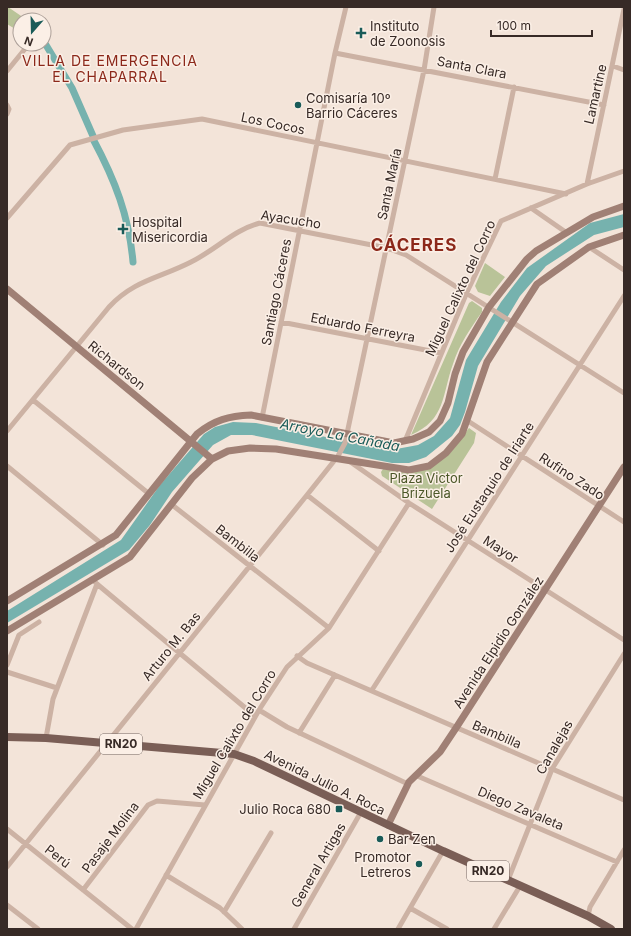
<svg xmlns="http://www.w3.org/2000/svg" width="631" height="936" viewBox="0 0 631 936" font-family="Inter,sans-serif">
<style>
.green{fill:#b9c398}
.water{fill:#76b2ae}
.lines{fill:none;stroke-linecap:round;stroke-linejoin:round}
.canal{stroke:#76b2ae;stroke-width:7}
.minor{stroke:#ccb2a4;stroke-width:5}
.secondary{stroke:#a08075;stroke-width:7}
.primary{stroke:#7a5e56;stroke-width:8}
.poi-dot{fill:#195b58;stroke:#fbefe6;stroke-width:1.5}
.labels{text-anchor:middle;stroke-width:3;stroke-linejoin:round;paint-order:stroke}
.shield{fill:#fbefe6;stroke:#726560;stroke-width:1}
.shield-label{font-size:12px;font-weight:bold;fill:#372a26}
.poi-label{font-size:13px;fill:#372a26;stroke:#fbefe6;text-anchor:start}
.street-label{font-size:13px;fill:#372a26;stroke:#fbefe6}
.park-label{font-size:13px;fill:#4b5728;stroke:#fbefe6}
.neighbourhood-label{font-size:14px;letter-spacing:1px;fill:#8c281a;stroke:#fbefe6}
.water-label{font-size:14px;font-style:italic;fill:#195b58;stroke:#fbefe6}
.district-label{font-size:17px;font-weight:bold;letter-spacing:1px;fill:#8c281a;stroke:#fbefe6}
</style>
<rect width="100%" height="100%" fill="#f3e4d9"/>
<path class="green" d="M 8,7 L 27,20 L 20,20 L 20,32 L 7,24 Z
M 485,263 L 505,277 L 490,296 L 478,292 L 475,286 Z
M 472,301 L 482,308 L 482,312 C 470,329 459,345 453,364 C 442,394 446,420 411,435 L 469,303 Z
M 469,428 L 476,433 L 474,443 L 432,509 L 382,476 L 381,472 L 383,469 L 410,473 L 450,453 Z"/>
<path class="water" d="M 624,214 L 624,227 L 594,235 L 546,266 L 520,296 L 478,366 L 465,412 L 460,425 L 452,436 L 426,457 L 409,463 L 392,463 L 252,435 L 231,435 L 213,445 L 172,492 L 150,525 L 129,550 L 7,623 L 7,611 L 121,540 L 160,485 L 204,434 L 215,427 L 233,422 L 256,423 L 391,450 L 418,445 L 434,436 L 450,418 L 466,360 L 501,302 L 527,268 L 590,223 Z"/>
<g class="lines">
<path class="canal" d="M 46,45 L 72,88 L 93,136
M 93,139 C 115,180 129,216 133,262"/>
<path class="minor" d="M 335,53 L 604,105
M 613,66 L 624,70
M 7,71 L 29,44
M 7,105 L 9,109 L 7,114
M 495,179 L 514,87
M 587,184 L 624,9
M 531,208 L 567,233
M 7,218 L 70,145 L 123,130 L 202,119 L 566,194
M 589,247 L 624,270
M 281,322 L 441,353
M 33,400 L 148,493
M 262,418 L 335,53 L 346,7
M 468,421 L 624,522
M 7,431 L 109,307 C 134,280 160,278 191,262 C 214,251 235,229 260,223 L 387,248 L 406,255 L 624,393
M 405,441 L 467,292 L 501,221 L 587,184 L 624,171
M 349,461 L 409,503 L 624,640
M 7,466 L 103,545
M 307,495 L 379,551
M 171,504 L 329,628
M 92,579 L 97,584 L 255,716
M 297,656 L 307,663 L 624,800
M 7,665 L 19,635 L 39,622
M 7,672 L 57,688
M 372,690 L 624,296
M 259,710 L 287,727 L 408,784
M 299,733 L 335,675
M 46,738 L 53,699 L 97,584
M 415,775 L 617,862
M 7,829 L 132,929
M 7,867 L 307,495 L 338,456 L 345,443 L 424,70 L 434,7
M 166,875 L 220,908 L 242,929
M 508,880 L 552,769 L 624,654
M 83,890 L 148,805 L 157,801 L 205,805
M 7,905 L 38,929
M 410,908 L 447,929
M 224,912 L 271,833
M 588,916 L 590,907 L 624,850
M 136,929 L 259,710 L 287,667 L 329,628 L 409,503
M 294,929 L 361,812
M 398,929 L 443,851
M 494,929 L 520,886"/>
<path class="secondary" d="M 7,289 L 212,459
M 7,601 L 116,535 L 197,434 C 214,420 229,416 251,415 L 394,443 L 413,439 L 429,432 L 440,421 L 448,403 L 455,374 L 463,352 L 489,307 L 527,259 L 536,251 L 593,217 L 624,206
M 7,631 L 130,557 L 192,478 L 212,459 L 228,451 L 250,448 L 276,449 L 409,470 L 429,466 L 446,453 L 462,434 L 487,362 L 537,284 L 589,247 L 624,235
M 388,825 L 409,782 L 440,752 L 456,728 L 624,467"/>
<path class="primary" d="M 7,737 L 46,738 L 234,754 L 254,761 L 443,851 L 588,916 L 611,929"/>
</g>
<g class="poi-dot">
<path d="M359 27h4v4h4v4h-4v4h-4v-4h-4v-4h4z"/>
<circle cx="298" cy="105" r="4"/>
<path d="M121 223h4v4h4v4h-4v4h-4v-4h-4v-4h4z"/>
<rect x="335" y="805" width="8" height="8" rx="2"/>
<circle cx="380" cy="839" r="4"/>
<circle cx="419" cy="864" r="4"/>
</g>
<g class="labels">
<g class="shield">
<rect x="100" y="734" width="42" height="20" rx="3"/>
<rect x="467" y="861" width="42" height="20" rx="3"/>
</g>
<g class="shield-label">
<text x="121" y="748">RN20</text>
<text x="488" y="875">RN20</text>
</g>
<g class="poi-label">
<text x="370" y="31">Instituto<tspan x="370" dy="15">de Zoonosis</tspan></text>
<text x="306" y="103">Comisaría 10º<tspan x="306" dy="15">Barrio Cáceres</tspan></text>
<text x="132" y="227">Hospital<tspan x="132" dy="15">Misericordia</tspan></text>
<text x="331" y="814" text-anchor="end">Julio Roca 680</text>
<text x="388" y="844">Bar Zen</text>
<text x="411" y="862" text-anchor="end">Promotor<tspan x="411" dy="15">Letreros</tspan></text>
</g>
<g class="street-label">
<text transform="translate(472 67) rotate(11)" y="5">Santa Clara</text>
<text transform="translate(595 94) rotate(-77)" y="5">Lamartine</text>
<text transform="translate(273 123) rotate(12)" y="5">Los Cocos</text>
<text transform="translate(389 184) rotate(-78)" y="5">Santa María</text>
<text transform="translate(291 219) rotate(9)" y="5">Ayacucho</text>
<text transform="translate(460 288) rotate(-65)" y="5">Miguel Calixto del Corro</text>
<text transform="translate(276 292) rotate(-79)" y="5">Santiago Cáceres</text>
<text transform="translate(363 327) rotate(11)" y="5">Eduardo Ferreyra</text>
<text transform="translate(117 365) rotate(39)" y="5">Richardson</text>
<text transform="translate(572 476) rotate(33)" y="5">Rufino Zado</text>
<text transform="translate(489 487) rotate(-57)" y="5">José Eustaquio de Iriarte</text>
<text transform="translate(238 543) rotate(38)" y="5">Bambilla</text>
<text transform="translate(501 549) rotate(33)" y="5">Mayor</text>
<text transform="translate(498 642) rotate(-57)" y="5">Avenida Elpidio González</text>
<text transform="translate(171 646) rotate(-51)" y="5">Arturo M. Bas</text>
<text transform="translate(234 734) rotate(-59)" y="5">Miguel Calixto del Corro</text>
<text transform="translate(497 734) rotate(23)" y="5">Bambilla</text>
<text transform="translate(554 747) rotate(-60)" y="5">Canalejas</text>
<text transform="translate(325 782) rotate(26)" y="5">Avenida Julio A. Roca</text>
<text transform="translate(521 808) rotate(23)" y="5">Diego Zavaleta</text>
<text transform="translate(110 837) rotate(-53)" y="5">Pasaje Molina</text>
<text transform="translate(58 856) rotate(38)" y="5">Perú</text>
<text transform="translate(318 865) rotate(-60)" y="5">General Artigas</text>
</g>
<g class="park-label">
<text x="426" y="483">Plaza Victor<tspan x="426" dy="15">Brizuela</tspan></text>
</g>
<g class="neighbourhood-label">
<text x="110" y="66">VILLA DE EMERGENCIA<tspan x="110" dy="16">EL CHAPARRAL</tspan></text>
</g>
<g class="water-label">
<text transform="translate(340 435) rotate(11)" y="5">Arroyo La Cañada</text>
</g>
<g class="district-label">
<text x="414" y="251">CÁCERES</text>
</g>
</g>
<rect width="631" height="936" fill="none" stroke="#372a26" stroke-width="16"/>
<g transform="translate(32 32) rotate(200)"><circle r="19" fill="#fbefe6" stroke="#ada099"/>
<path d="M0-3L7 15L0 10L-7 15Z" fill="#195b58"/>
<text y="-6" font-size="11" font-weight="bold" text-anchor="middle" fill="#372a26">N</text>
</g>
<path d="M491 30v6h101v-6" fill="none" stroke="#372a26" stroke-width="2"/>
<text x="497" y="30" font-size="12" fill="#372a26" stroke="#fbefe6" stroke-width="3" paint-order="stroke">100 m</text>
</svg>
